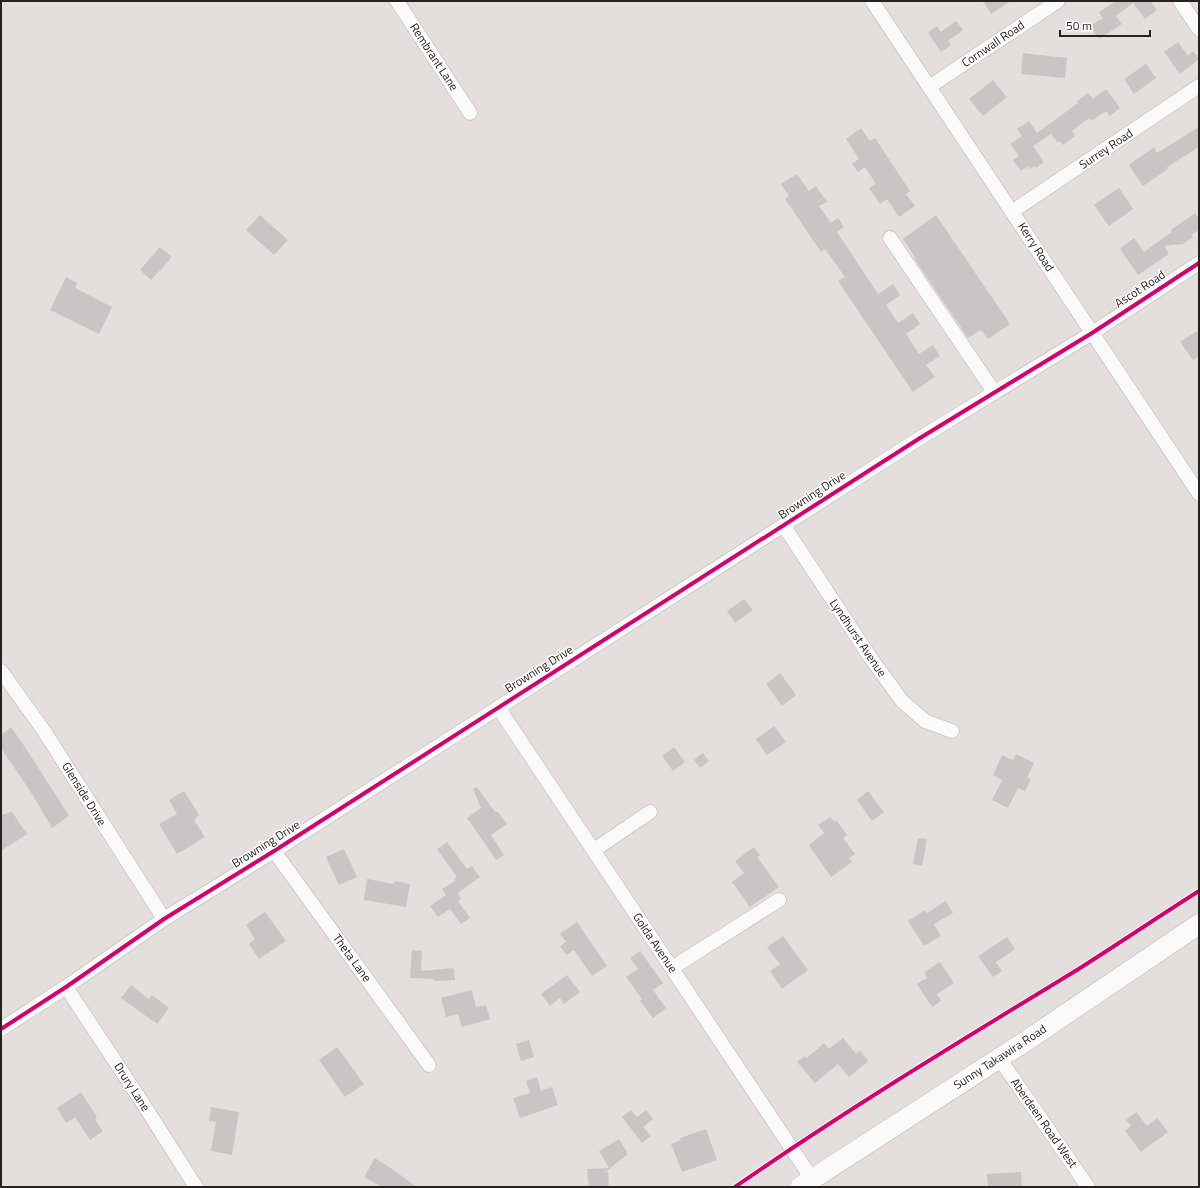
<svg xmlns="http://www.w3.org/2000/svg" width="1200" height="1188" viewBox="0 0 1200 1188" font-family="'Titillium Web',sans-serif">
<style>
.building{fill:#cac5c4}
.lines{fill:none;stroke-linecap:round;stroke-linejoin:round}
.minor-casing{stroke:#b8b4b2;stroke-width:15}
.secondary-casing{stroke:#b8b4b2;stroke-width:21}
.minor{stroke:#fbfafa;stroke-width:14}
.secondary{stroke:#fbfafa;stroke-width:20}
.cycleway-casing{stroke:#fff;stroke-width:6}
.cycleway{stroke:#d6006c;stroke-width:4}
.labels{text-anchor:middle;stroke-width:3;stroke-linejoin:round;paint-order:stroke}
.street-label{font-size:12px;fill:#262220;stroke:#fff}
</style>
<rect width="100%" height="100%" fill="#e4dedc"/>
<path class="building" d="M 983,1 L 1011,1 L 991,14 Z
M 1116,1 L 1150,1 L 1157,10 L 1145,19 L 1133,3 L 1116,16 L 1122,24 L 1099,39 L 1090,26 L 1103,18 L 1099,12 Z
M 956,21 L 963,30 L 948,41 L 951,45 L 941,52 L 928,33 L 937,26 L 941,32 Z
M 1178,42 L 1188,56 L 1193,51 L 1199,59 L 1180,74 L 1164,52 Z
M 1023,53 L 1067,58 L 1065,78 L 1021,74 Z
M 1146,64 L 1156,78 L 1134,94 L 1124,79 Z
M 993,80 L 1007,97 L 983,116 L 969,99 Z
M 1106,89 L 1120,108 L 1110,116 L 1106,111 L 1091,121 L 1089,118 L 1072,131 L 1075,136 L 1063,145 L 1059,141 L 1057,142 L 1051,134 L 1033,146 L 1044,162 L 1036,168 L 1034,166 L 1030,169 L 1028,166 L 1021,171 L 1013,160 L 1019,156 L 1010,144 L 1022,136 L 1017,129 L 1029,121 L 1037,133 L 1078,103 L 1077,101 L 1088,93 L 1093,99 Z
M 1199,127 L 1199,147 L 1167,167 L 1168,169 L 1143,186 L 1129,165 L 1154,147 L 1157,153 Z
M 861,128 L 870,141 L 875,138 L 910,191 L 906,194 L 915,206 L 899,217 L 887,199 L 880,204 L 869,188 L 876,184 L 865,167 L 858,172 L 852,164 L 859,159 L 846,139 Z
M 797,174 L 809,191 L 816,186 L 827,202 L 819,206 L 831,223 L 838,218 L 844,227 L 837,232 L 878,294 L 893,284 L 900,295 L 886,305 L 898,323 L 913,313 L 920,324 L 906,334 L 919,354 L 933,345 L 940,356 L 926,365 L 935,377 L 913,392 L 838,281 L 845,277 L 825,249 L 821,252 L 785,199 L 789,196 L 781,184 Z
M 1119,188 L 1133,209 L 1109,226 L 1094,205 Z
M 1195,213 L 1199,219 L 1199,230 L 1191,235 L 1193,237 L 1183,244 L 1164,246 L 1169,254 L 1138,275 L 1120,249 L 1134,238 L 1144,252 L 1172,232 L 1171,230 Z
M 260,215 L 288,240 L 274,255 L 246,230 Z
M 936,215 L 1010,324 L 988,339 L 981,330 L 968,338 L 914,258 L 915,257 L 903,239 Z
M 160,247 L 172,257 L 151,280 L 140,270 Z
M 66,277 L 77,283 L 75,288 L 112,307 L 99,334 L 50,310 Z
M 1199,330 L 1199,356 L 1193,360 L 1180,342 Z
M 744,599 L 753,610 L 735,623 L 727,611 Z
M 780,673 L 796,695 L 782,706 L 766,684 Z
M 774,726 L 786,742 L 767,755 L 756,739 Z
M 11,727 L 29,753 L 69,816 L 52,828 L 32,794 L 1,748 L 1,735 Z
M 674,747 L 685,762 L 673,771 L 662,756 Z
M 703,753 L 709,761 L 700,768 L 694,760 Z
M 1016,754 L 1034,763 L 1027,778 L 1031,779 L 1025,791 L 1018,788 L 1008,808 L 992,800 L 1002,780 L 993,775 L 1002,755 L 1013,760 Z
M 477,787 L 495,812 L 498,812 L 507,824 L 491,835 L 504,855 L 496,860 L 467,818 L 481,808 L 473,789 Z
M 184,791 L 199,815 L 194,820 L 205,837 L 177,854 L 159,824 L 177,814 L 169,800 Z
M 868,791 L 884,812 L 872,821 L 857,800 Z
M 12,812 L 27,834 L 1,851 L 1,815 Z
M 830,817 L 834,822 L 836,820 L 847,835 L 843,838 L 855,854 L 849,858 L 852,862 L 831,877 L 809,845 L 824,833 L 818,825 Z
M 918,838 L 927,839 L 922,866 L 913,864 Z
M 447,842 L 467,869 L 472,866 L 480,877 L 458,893 L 461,899 L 458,901 L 470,918 L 461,924 L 450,909 L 438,917 L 430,906 L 446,895 L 442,889 L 455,881 L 454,879 L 457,877 L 437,849 Z
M 754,847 L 760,855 L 757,857 L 779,887 L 750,907 L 732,882 L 744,873 L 735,861 Z
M 344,849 L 357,877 L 339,885 L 326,857 Z
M 367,879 L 394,884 L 395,881 L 410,884 L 406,907 L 364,900 Z
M 946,901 L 953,913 L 934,924 L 941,936 L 924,946 L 908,921 L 925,910 L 927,913 Z
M 265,912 L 286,941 L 259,959 L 249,944 L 255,939 L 246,925 Z
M 577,922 L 607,966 L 592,976 L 574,950 L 566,955 L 560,946 L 566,942 L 560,934 Z
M 783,936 L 808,970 L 782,989 L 770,971 L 780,964 L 767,947 Z
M 1007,937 L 1015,949 L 996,962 L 1002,971 L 993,977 L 978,956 Z
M 412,950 L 422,951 L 421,971 L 454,968 L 455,980 L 434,981 L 434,979 L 410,978 Z
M 640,951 L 663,983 L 653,990 L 666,1008 L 653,1018 L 640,1001 L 642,999 L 626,977 L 638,969 L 630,958 Z
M 940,962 L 954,983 L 937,994 L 941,1001 L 932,1007 L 917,984 L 927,978 L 924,972 Z
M 567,975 L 580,992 L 564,1004 L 560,998 L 550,1006 L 541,994 Z
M 131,985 L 149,999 L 152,995 L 169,1008 L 157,1024 L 121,998 Z
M 472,990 L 476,1007 L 486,1005 L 490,1019 L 462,1027 L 458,1014 L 446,1017 L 441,998 Z
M 843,1038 L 856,1054 L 860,1050 L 868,1061 L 849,1077 L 838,1064 L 815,1083 L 797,1062 L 805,1056 L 807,1058 L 824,1043 L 829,1049 Z
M 529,1040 L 534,1057 L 521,1061 L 516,1044 Z
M 337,1047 L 364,1084 L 345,1097 L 319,1060 Z
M 537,1077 L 541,1091 L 552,1087 L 558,1105 L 520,1118 L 513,1098 L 530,1093 L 526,1081 Z
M 81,1092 L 97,1117 L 95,1120 L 103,1131 L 90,1140 L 75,1117 L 66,1123 L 57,1108 Z
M 211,1107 L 239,1112 L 232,1155 L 211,1151 L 216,1122 L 209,1121 Z
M 631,1110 L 637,1117 L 646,1110 L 653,1119 L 643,1127 L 651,1136 L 642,1143 L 622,1117 Z
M 1136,1112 L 1147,1126 L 1157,1118 L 1168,1132 L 1141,1152 L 1125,1131 L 1131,1126 L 1126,1120 Z
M 706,1129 L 717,1160 L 682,1172 L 671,1144 L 681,1140 L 680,1138 Z
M 619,1139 L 628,1154 L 604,1173 L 608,1171 L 609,1187 L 589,1187 L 587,1169 L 609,1168 L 599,1151 Z
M 375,1158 L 392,1169 L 417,1187 L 382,1187 L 364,1177 Z
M 1021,1172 L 1022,1187 L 988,1187 L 987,1174 Z"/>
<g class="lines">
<defs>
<path id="minor" d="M 397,1 L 470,113
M 872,1 L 1199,494
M 1180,1 L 1199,29
M 929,87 L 1058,1
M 1013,211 L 1199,86
M 890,238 L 994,392
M 784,526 L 870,657 L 902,701 L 925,721 L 952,731
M 1,671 L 44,731 L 164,919
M 498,707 L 812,1179
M 594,850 L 650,812
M 274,851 L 429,1065
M 672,968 L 779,900
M 66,987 L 142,1102 L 196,1187
M 1,1029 L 66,987 L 164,919 L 274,851 L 920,438 L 1092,333 L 1199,263
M 999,1058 L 1088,1187"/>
<path id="secondary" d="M 800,1187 L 1026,1041 L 1199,924"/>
</defs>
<use href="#minor" class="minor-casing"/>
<use href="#secondary" class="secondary-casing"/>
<use href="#minor" class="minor"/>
<use href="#secondary" class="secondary"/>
<defs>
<path id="cycleway" d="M 1,1029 L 66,987 L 164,919 L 274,851 L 920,438 L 1092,333 L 1199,263
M 735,1187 C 846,1110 962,1040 1077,970 C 1118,944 1158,917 1199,891"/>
</defs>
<use href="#cycleway" class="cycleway-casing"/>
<use href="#cycleway" class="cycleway"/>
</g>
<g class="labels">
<g class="street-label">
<text transform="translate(993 44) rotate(-34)" y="4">Cornwall Road</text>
<text transform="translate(434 57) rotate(57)" y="4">Rembrant Lane</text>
<text transform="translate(1106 149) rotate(-34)" y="4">Surrey Road</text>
<text transform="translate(1036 247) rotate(57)" y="4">Kerry Road</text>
<text transform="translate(1140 289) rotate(-33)" y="4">Ascot Road</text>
<text transform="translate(812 495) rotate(-33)" y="4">Browning Drive</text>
<text transform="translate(858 638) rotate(56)" y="4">Lyndhurst Avenue</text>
<text transform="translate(539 669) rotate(-32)" y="4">Browning Drive</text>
<text transform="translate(84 794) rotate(58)" y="4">Glenside Drive</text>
<text transform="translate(266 844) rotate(-32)" y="4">Browning Drive</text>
<text transform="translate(655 943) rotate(56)" y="4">Golda Avenue</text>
<text transform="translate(352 958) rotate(54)" y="4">Theta Lane</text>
<text transform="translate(1000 1057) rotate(-33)" y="4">Sunny Takawira Road</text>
<text transform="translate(132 1087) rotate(57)" y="4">Drury Lane</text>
<text transform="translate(1044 1123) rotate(55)" y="4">Aberdeen Road West</text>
</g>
</g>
<rect width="1200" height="1188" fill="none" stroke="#262220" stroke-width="4"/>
<path d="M1060 30v6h90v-6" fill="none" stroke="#262220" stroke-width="2"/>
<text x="1066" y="30" font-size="12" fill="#262220" stroke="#ffffff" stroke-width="3" paint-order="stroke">50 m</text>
</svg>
